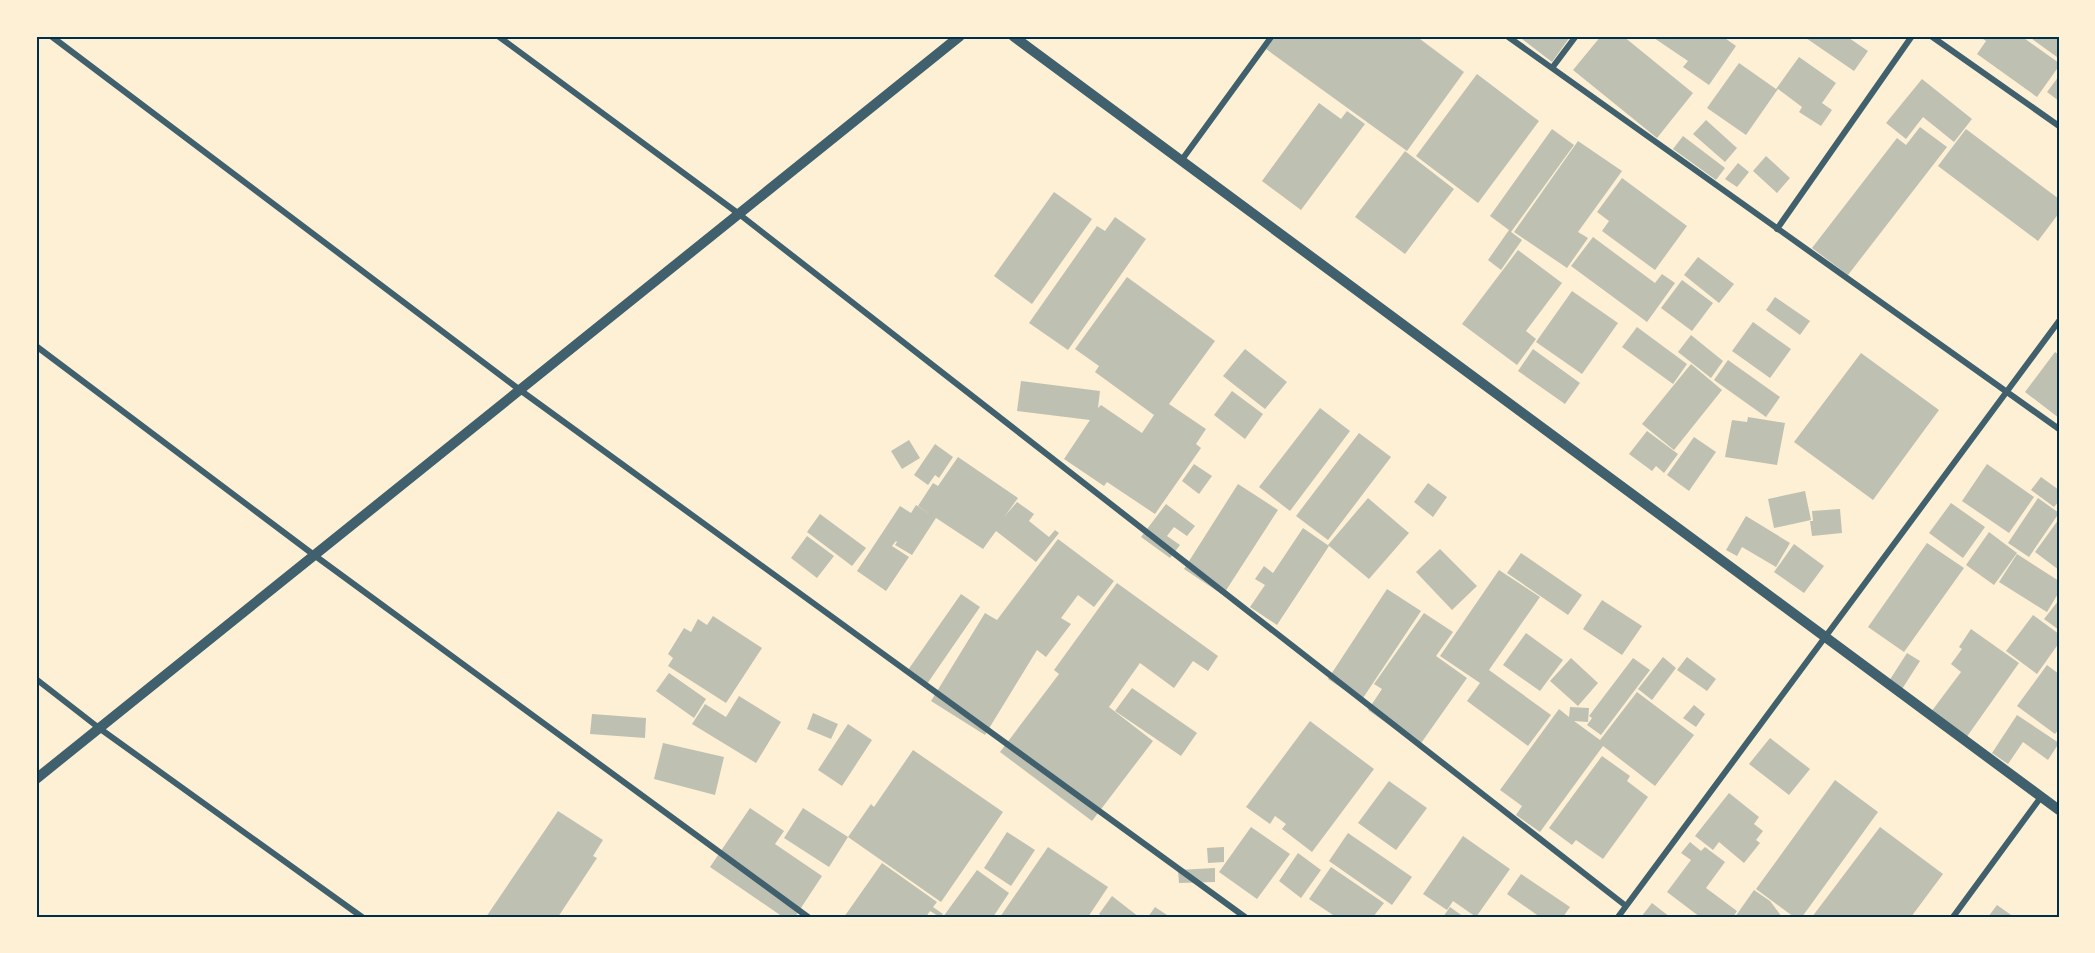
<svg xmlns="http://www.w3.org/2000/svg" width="2095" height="953" viewBox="0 0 2095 953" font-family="Cabin,sans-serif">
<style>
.building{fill:#bec0b2}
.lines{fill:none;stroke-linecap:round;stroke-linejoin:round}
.minor{stroke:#3f606c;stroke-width:6}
.tertiary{stroke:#3f606c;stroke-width:10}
.neatline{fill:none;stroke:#003049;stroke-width:2}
</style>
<rect width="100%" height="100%" fill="#fdf0d5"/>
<path class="building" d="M 1276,36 L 1416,36 L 1464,72 L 1407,151 L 1266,49 Z
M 1518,36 L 1569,36 L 1570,37 L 1552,62 Z
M 1601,36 L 1623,36 L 1693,93 L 1657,138 L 1573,70 Z
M 1651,36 L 1722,36 L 1736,46 L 1709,85 L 1683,67 L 1688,61 Z
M 1803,36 L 1846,36 L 1868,51 L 1854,71 Z
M 1979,36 L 2021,36 L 2059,63 L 2059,66 L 2037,97 L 1977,54 L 1986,41 Z
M 2028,36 L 2059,36 L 2059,54 L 2057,57 Z
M 1799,57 L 1836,83 L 1822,103 L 1832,110 L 1821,126 L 1799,112 L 1802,107 L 1778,89 L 1746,135 L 1707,108 L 1739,63 L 1776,89 Z
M 1477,74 L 1539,121 L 1478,203 L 1416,156 Z
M 2059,76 L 2059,101 L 2047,92 Z
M 1922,79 L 1972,119 L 1954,142 L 1923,117 L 1906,139 L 1886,123 Z
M 1319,103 L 1341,119 L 1347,111 L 1365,124 L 1301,210 L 1262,181 Z
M 1706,120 L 1737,148 L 1725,162 L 1693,134 Z
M 1920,127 L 1947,147 L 1848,275 L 1812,248 L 1897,138 L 1906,145 Z
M 1552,129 L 1574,145 L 1511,232 L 1522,240 L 1501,270 L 1488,260 L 1509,230 L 1490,216 Z
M 1966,129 L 2059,199 L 2059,213 L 2038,241 L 1938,166 Z
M 1683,136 L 1725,168 L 1716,180 L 1673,149 Z
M 1578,141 L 1622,171 L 1578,232 L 1588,238 L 1567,268 L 1514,232 Z
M 1405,151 L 1454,189 L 1405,254 L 1355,217 Z
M 1766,156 L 1790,178 L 1777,193 L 1753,171 Z
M 1738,163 L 1749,172 L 1737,187 L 1725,179 Z
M 1622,178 L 1687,226 L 1655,270 L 1602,231 L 1609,221 L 1597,212 Z
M 1054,192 L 1092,219 L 1032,304 L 994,276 Z
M 1115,217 L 1146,239 L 1068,350 L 1029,323 L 1097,226 L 1105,231 Z
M 1593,237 L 1655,283 L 1662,274 L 1675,283 L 1647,322 L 1571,266 Z
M 1518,250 L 1562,283 L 1526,331 L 1536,339 L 1517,365 L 1462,324 Z
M 1698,257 L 1734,284 L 1719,303 L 1684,275 Z
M 1127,277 L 1215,341 L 1169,404 L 1206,429 L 1196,444 L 1201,448 L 1155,514 L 1107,482 L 1104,486 L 1064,459 L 1090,420 L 1017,411 L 1021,381 L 1100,391 L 1098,408 L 1101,405 L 1142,433 L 1154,415 L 1095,372 L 1099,366 L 1075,349 Z
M 1682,280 L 1713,303 L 1692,331 L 1661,308 Z
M 1572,291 L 1618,323 L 1582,374 L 1536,342 Z
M 1775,297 L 1810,321 L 1800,335 L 1766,310 Z
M 1753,322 L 1791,349 L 1770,378 L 1732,351 Z
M 1637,327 L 1687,364 L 1673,384 L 1622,347 Z
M 1691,335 L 1723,361 L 1711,378 L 1678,352 Z
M 1245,349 L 1287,382 L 1265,409 L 1223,376 Z
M 1533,349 L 1580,383 L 1565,404 L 1518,371 Z
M 2055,352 L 2059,355 L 2059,418 L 2025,392 Z
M 1861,353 L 1939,410 L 1873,500 L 1794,442 Z
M 1728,360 L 1780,397 L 1766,417 L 1714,380 Z
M 1691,364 L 1722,390 L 1674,450 L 1642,424 Z
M 1232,391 L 1263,414 L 1245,439 L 1214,415 Z
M 1320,408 L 1350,431 L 1290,511 L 1259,487 Z
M 1748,417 L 1785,423 L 1777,465 L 1725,457 L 1732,420 L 1747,422 Z
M 1647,431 L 1678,454 L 1664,473 L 1656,466 L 1652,471 L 1629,454 Z
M 1359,433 L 1391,457 L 1328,540 L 1296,516 Z
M 1694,437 L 1716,452 L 1689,491 L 1667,475 Z
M 909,440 L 920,458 L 902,469 L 891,451 Z
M 935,444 L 953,457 L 939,478 L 935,475 L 928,485 L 914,475 Z
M 958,457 L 1018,498 L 1005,516 L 1017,502 L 1034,514 L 1029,521 L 1049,537 L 1055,530 L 1059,533 L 1036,562 L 996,531 L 983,549 L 936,518 L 912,555 L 895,545 L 897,542 L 896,541 L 892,546 L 909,557 L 886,591 L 857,571 L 900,506 L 911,513 L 916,505 L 931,515 L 918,506 L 933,483 L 938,486 Z
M 1194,464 L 1212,476 L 1199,494 L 1182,481 Z
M 1987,464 L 2034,497 L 2009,533 L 1962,501 Z
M 2041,477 L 2059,490 L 2059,501 L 2054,507 L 2031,490 Z
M 1428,483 L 1447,497 L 1433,517 L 1414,502 Z
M 1238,484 L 1278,510 L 1223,595 L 1184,569 Z
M 1805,491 L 1811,520 L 1774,528 L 1768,499 Z
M 1368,498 L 1409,533 L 1369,579 L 1328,545 Z
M 2038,498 L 2059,513 L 2029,557 L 2008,543 Z
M 1951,503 L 1985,527 L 1963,558 L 1929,533 Z
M 1166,504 L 1195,526 L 1187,536 L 1174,527 L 1167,536 L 1180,545 L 1170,558 L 1141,537 Z
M 1840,509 L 1842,533 L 1812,536 L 1810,521 L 1813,521 L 1812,511 Z
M 820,514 L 866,548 L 852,566 L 807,532 Z
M 1746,516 L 1790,543 L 1776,567 L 1742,547 L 1737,556 L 1726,550 Z
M 2059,519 L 2059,570 L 2035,552 Z
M 1303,528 L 1329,546 L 1277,625 L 1250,607 L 1265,585 L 1255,579 L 1264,566 L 1273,573 Z
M 1989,532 L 2017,553 L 1994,585 L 1966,565 Z
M 807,536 L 834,556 L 817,578 L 791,558 Z
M 1058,539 L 1114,581 L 1094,607 L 1078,595 L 1061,618 L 1071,624 L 1046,657 L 1037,650 L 985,735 L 931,701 L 985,613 L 997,620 Z
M 1927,543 L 1964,568 L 1904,652 L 1868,627 Z
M 1794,544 L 1824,566 L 1804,593 L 1774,572 Z
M 1440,549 L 1477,586 L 1452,610 L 1416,572 Z
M 1521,553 L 1582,595 L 1568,615 L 1507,573 Z
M 2017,554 L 2059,581 L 2059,592 L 2047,612 L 1999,582 Z
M 1499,570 L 1540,597 L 1489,670 L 1551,715 L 1528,746 L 1467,701 L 1480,683 L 1440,656 Z
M 1117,583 L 1218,656 L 1208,671 L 1193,661 L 1174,688 L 1140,663 L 1109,707 L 1153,741 L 1092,821 L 1000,752 L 1059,674 L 1054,670 Z
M 1387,589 L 1421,611 L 1361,701 L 1328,679 Z
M 961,594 L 980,607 L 927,684 L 908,670 Z
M 1602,600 L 1642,626 L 1622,655 L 1583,629 Z
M 2059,600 L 2059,630 L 2044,619 Z
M 1424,613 L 1453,632 L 1436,656 L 1467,678 L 1419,746 L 1368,710 L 1382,689 L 1374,684 Z
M 2033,615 L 2059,634 L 2059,643 L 2037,674 L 2006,651 Z
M 713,616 L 762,648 L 726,703 L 668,666 L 673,658 L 668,654 L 684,628 L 691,632 L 698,619 L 707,625 Z
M 1971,629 L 2019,663 L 1966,738 L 1931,712 L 1961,672 L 1951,664 L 1962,649 L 1959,647 Z
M 1526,633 L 1563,660 L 1540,691 L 1503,665 Z
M 1907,653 L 1920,661 L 1902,689 L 1889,681 Z
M 1663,657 L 1676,668 L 1652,700 L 1638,689 Z
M 1687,657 L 1716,679 L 1707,691 L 1677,670 Z
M 1571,658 L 1598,683 L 1578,706 L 1550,681 Z
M 1633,658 L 1650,670 L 1601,735 L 1587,725 L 1592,718 L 1589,716 Z
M 2047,665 L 2059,674 L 2059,729 L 2055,734 L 2017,706 Z
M 669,673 L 706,699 L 694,718 L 656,691 Z
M 1132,688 L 1197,733 L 1181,756 L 1115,711 Z
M 1637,692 L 1694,735 L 1655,786 L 1603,746 L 1540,832 L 1516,815 L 1522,806 L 1500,790 L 1559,709 L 1569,717 L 1570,707 L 1589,708 L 1588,722 L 1574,721 L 1600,740 Z
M 739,696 L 781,722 L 756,763 L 692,724 L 705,704 L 726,717 Z
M 1694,705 L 1705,714 L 1696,727 L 1683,718 Z
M 813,713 L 838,724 L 831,739 L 807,729 Z
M 592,714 L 646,718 L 645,738 L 590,734 Z
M 2017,715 L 2059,743 L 2048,760 L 2023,742 L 2008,764 L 1992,753 Z
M 1310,721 L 1374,769 L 1312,852 L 1282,829 L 1286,824 L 1275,816 L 1270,824 L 1246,807 Z
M 848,724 L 872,740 L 842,786 L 818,770 Z
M 1770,738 L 1810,769 L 1789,795 L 1749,764 Z
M 663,743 L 724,757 L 715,795 L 654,779 Z
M 913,750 L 1003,812 L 941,902 L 848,837 L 871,804 L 874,807 Z
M 1602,756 L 1630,776 L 1627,781 L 1648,797 L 1603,859 L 1576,840 L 1572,845 L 1549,828 Z
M 1835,780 L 1878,812 L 1802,917 L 1794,917 L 1756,889 Z
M 1389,781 L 1427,808 L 1396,850 L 1358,823 Z
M 1729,793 L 1759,817 L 1754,824 L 1763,831 L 1756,840 L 1760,843 L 1744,863 L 1719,842 L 1713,850 L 1695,836 Z
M 750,808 L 784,831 L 775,844 L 822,876 L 795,917 L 783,917 L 710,867 Z
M 803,808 L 848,837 L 829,867 L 784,838 Z
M 558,811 L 603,840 L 593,856 L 597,858 L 558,917 L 486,917 Z
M 1251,827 L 1290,854 L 1257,899 L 1219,872 Z
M 1880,827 L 1943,874 L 1911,917 L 1812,917 Z
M 1007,832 L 1035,850 L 1011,886 L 984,868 Z
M 1348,833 L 1412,877 L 1392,905 L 1329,861 Z
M 1463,836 L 1510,869 L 1476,917 L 1453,901 L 1447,910 L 1423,894 Z
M 1690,842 L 1701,851 L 1705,847 L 1725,862 L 1706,888 L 1737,911 L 1733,917 L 1700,917 L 1667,892 L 1691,860 L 1681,853 Z
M 1048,847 L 1108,887 L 1088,917 L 1000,917 Z
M 1224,847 L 1224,862 L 1208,863 L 1207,848 Z
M 1298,853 L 1321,870 L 1301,898 L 1279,881 Z
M 882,863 L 937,902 L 933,907 L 943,914 L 940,917 L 930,911 L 926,917 L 844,917 Z
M 1331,867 L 1384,903 L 1373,917 L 1336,917 L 1309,899 Z
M 1215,868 L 1215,882 L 1179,883 L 1178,870 Z
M 977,870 L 1009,893 L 993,917 L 943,917 Z
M 1521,874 L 1570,907 L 1563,917 L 1540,917 L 1507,894 Z
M 1754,890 L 1770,901 L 1782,917 L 1735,917 Z
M 1112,896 L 1139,917 L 1103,917 L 1099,914 Z
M 1652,903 L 1670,917 L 1641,917 Z
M 1997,905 L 2014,917 L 1988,917 Z
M 1155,907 L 1170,917 L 1148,917 Z
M 1450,907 L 1464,917 L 1443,917 Z"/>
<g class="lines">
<path class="minor" d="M 51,36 L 520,390 L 1245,917
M 498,36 L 739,214 L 1626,906
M 1507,36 L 2059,429
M 1931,36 L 2059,126
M 1552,68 L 1576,36
M 1181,161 L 1272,36
M 1777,229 L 1912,36
M 36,346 L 314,555 L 808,917
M 36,679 L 99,728 L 362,917
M 1618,917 L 2059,321
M 1953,917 L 2041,797"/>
<path class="tertiary" d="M 1013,36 L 2059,810
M 36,779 L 960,36"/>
</g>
<rect width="2095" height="953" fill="none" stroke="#fdf0d5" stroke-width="75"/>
<rect x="38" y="38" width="2020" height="878" class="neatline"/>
</svg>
